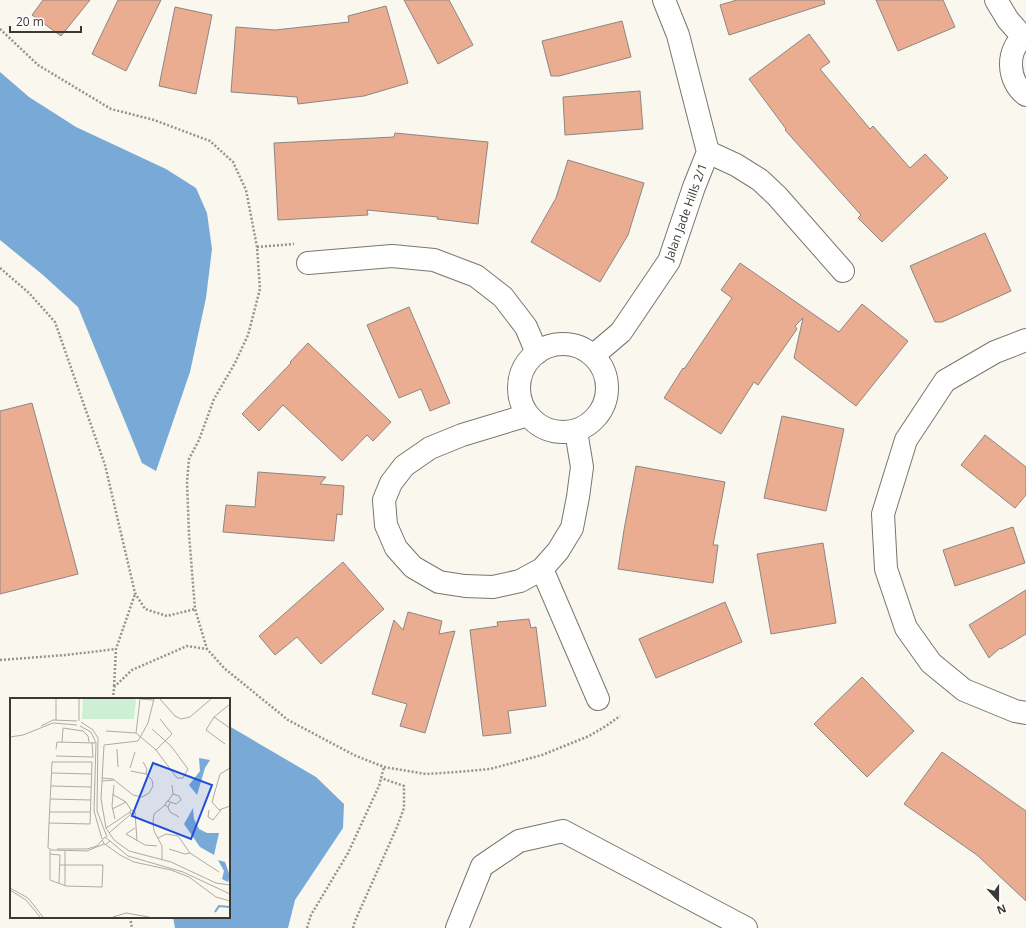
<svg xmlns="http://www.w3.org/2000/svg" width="1026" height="928" viewBox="0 0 1026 928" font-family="'Open Sans',sans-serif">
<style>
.water{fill:#79a9d6}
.building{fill:#ebad91;stroke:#8e8682}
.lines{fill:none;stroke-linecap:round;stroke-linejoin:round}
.street-casing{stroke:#78776f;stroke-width:24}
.path{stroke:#94938d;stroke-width:2.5;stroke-dasharray:2 2;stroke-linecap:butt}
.street{stroke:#fff;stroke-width:22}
.labels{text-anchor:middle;stroke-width:3.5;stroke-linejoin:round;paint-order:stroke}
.street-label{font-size:12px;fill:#3a3936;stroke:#fff}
.inset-river{fill:none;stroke:#79a9d6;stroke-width:2}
.inset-road{fill:none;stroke:#adaba4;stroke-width:1}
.view{fill:#1d4ed8;fill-opacity:0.15;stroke:#1d4ed8;stroke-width:2}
.inset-edge{fill:none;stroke:#3a3936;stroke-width:2}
</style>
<rect width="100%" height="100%" fill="#f9f7ee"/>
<path class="water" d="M 0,72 L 29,97 L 76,127 L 166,169 L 196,188 L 207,213 L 212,249 L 206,298 L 190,372 L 156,471 L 142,463 L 78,307 L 43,275 L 0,240 Z
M 229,726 L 316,777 L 344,804 L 343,828 L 295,900 L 288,928 L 175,928 L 173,917 L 229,917 Z"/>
<path class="building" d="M 43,0 L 90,0 L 61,36 L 32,15 Z
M 118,0 L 161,0 L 126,71 L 92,54 Z
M 404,0 L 449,0 L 473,45 L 438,64 Z
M 737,0 L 824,0 L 825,4 L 729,35 L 720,5 Z
M 876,0 L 943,0 L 955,27 L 898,51 Z
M 386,6 L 408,83 L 364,96 L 298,104 L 297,97 L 231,92 L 236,27 L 275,30 L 349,22 L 348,16 Z
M 175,7 L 212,15 L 196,94 L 159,86 Z
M 622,21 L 631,57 L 559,76 L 551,76 L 542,41 Z
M 809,34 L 830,62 L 820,69 L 870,129 L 873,126 L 910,168 L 925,154 L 948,178 L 882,242 L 858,218 L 861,215 L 785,130 L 786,129 L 749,79 Z
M 640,91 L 643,129 L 565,135 L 563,97 Z
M 395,133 L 488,142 L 478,224 L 437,219 L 438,217 L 367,210 L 368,215 L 278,220 L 274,143 L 394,137 Z
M 568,160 L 644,183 L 628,235 L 600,282 L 531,242 L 556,198 Z
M 985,233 L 1011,291 L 942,322 L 935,322 L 910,266 Z
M 740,263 L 839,332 L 862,304 L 908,341 L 856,406 L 794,358 L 803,318 L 795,326 L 797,329 L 758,385 L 754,382 L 721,434 L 664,398 L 683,368 L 684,369 L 732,298 L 721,290 Z
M 409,307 L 450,403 L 430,411 L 421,389 L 399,398 L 367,325 Z
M 308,343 L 391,422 L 373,441 L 367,435 L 342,461 L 283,405 L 259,431 L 242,414 L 291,363 L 290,362 Z
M 32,403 L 78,574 L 0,594 L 0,411 Z
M 782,416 L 844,429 L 826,511 L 764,498 Z
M 985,435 L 1026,467 L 1026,495 L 1015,508 L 961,465 Z
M 636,466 L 725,482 L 713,545 L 718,545 L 713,583 L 618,569 L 624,530 Z
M 258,472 L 326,477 L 320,484 L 344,486 L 342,515 L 337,514 L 334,541 L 223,532 L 226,505 L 255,507 Z
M 1013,527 L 1025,563 L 955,586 L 943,550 Z
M 823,543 L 836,623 L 771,634 L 757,554 Z
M 343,562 L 384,609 L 321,664 L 297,637 L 275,655 L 259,636 Z
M 1026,590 L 1026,634 L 1001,649 L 1000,648 L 989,658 L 969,625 Z
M 725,602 L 742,642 L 656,678 L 639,639 Z
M 408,612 L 442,621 L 439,634 L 455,631 L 425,733 L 400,726 L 407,704 L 372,694 L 394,620 L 403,630 Z
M 529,619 L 531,628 L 536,627 L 546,706 L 508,711 L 511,733 L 483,736 L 470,630 L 498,626 L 497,622 Z
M 862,677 L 914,731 L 867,777 L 814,724 Z
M 942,752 L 1026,811 L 1026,901 L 977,855 L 904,804 Z"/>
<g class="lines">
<defs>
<path id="street" d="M 996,0 L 1008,20 L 1023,37
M 1026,35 C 1005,49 1007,81 1026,95
M 708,152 L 736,165 L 760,180 L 777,196 L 843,271
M 308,263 L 392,256 L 434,260 L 476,276 L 503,297 L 526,327 L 537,353
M 1026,340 L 995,352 L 945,381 L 906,440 L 883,514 L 886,569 L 906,628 L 931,663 L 964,690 L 1015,711 L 1026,713
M519 388a44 44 0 1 1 88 0a44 44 0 1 1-88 0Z
M 594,355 L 621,332 L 669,261 L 694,187 L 708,152 L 678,35 L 664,0
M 528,415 L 462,435 L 430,448 L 404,466 L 391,483 L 384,500 L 386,525 L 396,548 L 413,567 L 439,582 L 465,586 L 493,587 L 520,581 L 542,569 L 558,551 L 572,528 L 578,497 L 582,467 L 576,431
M 542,569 L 598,699
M 457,928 L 482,866 L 519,841 L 563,831 L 746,928"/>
</defs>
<use href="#street" class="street-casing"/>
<path class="path" d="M 0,29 L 38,65 L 111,109 L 154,120 L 210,141 L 233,162 L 246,190 L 257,247 L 260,289 L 248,335 L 235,363 L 214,399 L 199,440 L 189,459 L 187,482 L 189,534 L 195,609 L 207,649
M 257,247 L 294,244
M 0,268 L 29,293 L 55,322 L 105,465 L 135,593 L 145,609 L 167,616 L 195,609
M 0,660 L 66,655 L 116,649
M 114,686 L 116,649 L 135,594
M 113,699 L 114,687 L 132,670 L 187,646 L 207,649 L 224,668 L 288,720 L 354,755 L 384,767 L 426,774 L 457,772 L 490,769 L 542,755 L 589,736 L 606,726 L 620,716
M 130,917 L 132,928
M 307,928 L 311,915 L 348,853 L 379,786 L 384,767
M 353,928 L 355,921 L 397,827 L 404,808 L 404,786 L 381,778"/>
<use href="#street" class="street"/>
</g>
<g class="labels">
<g class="street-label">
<text transform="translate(686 212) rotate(-70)" y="4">Jalan Jade Hills 2/1</text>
</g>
</g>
<g transform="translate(10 698)">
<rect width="220" height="220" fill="#f9f7ee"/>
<path d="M 73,1 L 126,1 L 124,21 L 72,21 Z" fill="#cdefd4"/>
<path d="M 189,60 L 200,62 L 195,70 L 187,97 L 179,87 L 190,73 ZM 183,110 L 184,121 L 189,131 L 197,135 L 209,135 L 204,157 L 190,149 L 174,126 ZM 208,162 L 215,164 L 220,178 L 218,184 L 212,181 L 214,173 Z" fill="#79a9d6"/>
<path class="inset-river" d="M 205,214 L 209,208 L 220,209"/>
<path class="inset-road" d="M 69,1 L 69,23M 131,1 L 143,2M 144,1 L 138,25 L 128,43 L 94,47 L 91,101 L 96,130 L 104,142 L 119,153 L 161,164 L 206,185 L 220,187M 150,1 L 165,18 L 171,21 L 180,19 L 201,1M 204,19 L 220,30M 46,22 L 46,1M 71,24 L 83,32 L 88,40 L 87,113 L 97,139M 31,28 L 43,22 L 67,23M 70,28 L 81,34 L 86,45 L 84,113 L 92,141M 96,33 L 126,35 L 146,52 L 167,80 L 173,80 L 178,71 L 161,48 L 142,31M 126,35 L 130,1M 0,39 L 13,37 L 43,25 L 67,27M 52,44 L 53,30 L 73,33 L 78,38 L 79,44M 82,44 L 83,60M 215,46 L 196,32 L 204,19 L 220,6M 46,51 L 47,44 L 85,45M 107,51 L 108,69M 146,52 L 162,36 L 150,21M 46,58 L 82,59M 133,64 L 137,71 L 136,76M 120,70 L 125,54M 220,70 L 210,76 L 202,104 L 209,112 L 220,108M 121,73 L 136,76M 42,75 L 81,76M 92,80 L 103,81 L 123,97 L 132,99 L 139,95 L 143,88 L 142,82 L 136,76M 92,83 L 104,82M 104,87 L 102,108 L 105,121M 41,88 L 81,89M 102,96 L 116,104 L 121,112M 41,101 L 81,102M 158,103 L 163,96 L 162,87M 160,105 L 158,109 L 155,107 L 157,103 L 166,106 L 171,102 L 169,98 L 163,96M 158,109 L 160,114 L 169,119M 102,111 L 116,104M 199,112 L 198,119 L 203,122 L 211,112M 40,114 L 80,114M 123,116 L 120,115 L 121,112 L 125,114 L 127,143M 39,125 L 80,126 L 82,64 L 42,64 L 39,125 L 38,150 L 42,152 L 77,153 L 94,146M 96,130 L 120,114M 125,130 L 116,136 L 135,147 L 147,148M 99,135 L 121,116M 148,140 L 156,136 L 168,138 L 180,155 L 209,174M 100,143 L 118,158 L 173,174 L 220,196M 96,147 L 110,157 L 124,164 L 161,172 L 179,179 L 206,199 L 220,203M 220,150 L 220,168M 47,151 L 77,151 L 87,148 L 95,139 L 100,143 L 95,147 L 92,142M 159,151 L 175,156 L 180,155M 40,152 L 40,182 L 56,188 L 92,189 L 93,167 L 50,167M 40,156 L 50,157 L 49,185M 152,162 L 152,148 L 144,133 L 143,124 L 144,116 L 155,107M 55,187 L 55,153M 0,190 L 18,200 L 33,219M 0,192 L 16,202 L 30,219M 103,219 L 116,215 L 139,219"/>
<path class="view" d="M 143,65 L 202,87 L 181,141 L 122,118 Z"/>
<rect width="220" height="220" class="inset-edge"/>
</g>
<g transform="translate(998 900) rotate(159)" stroke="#ffffff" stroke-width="3" paint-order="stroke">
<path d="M0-3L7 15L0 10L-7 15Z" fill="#3a3936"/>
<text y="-6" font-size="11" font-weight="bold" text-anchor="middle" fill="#3a3936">N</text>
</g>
<path d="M10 26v6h71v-6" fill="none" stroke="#3a3936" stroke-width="2"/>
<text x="16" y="26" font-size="12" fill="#3a3936" stroke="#ffffff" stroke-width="3" paint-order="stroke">20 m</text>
</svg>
